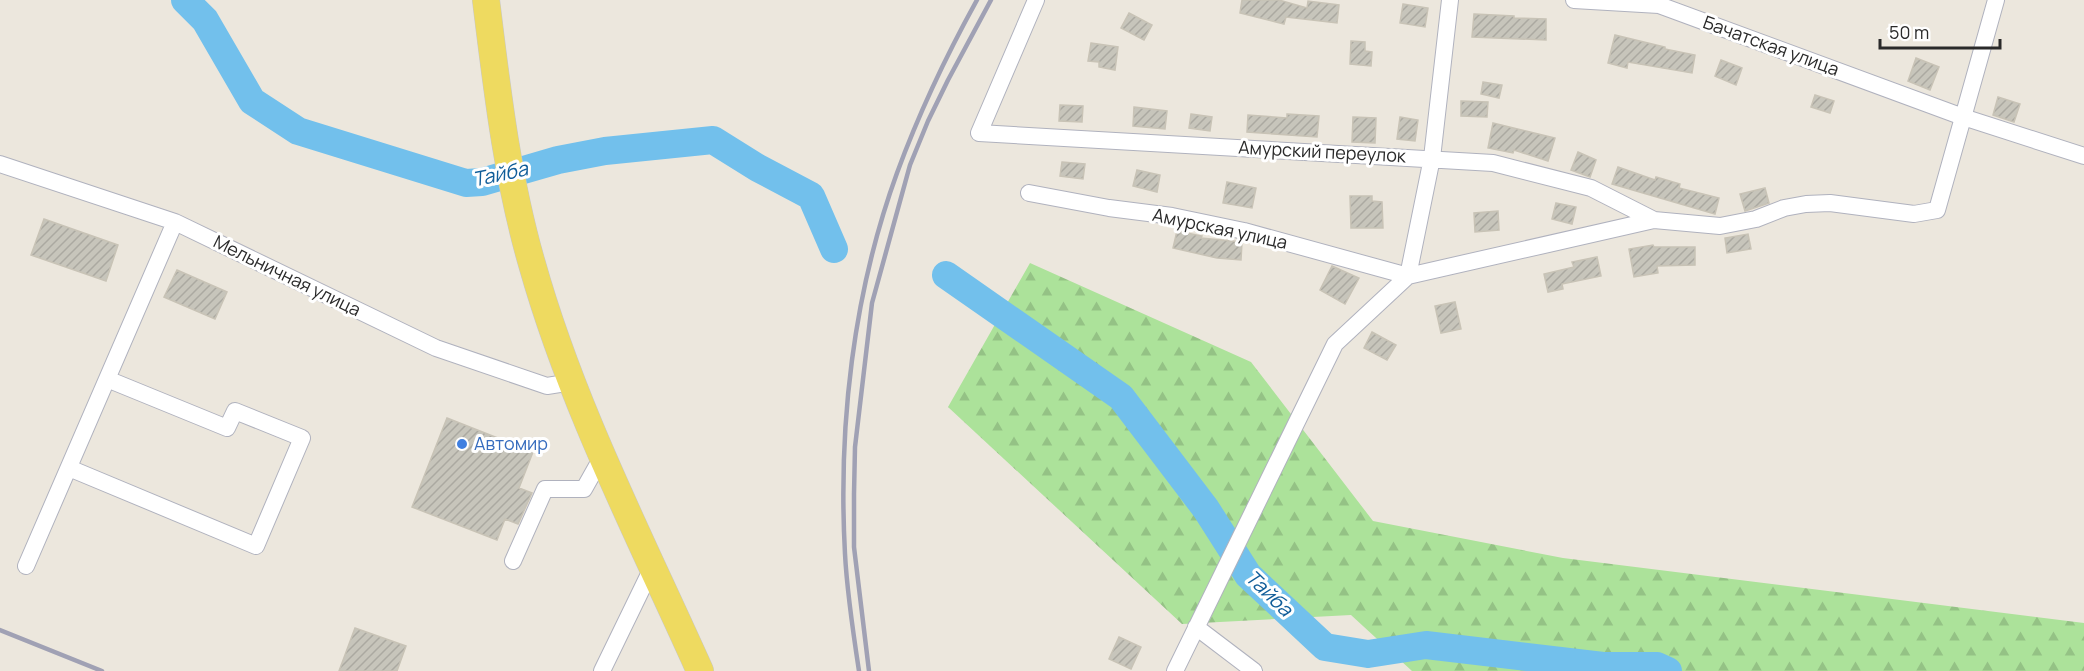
<svg xmlns="http://www.w3.org/2000/svg" width="2084" height="671" viewBox="0 0 2084 671" font-family="Manrope,sans-serif">
<style>
.forest{fill:url(#forest-firs)}
.lines{fill:none;stroke-linecap:round;stroke-linejoin:round}
.river{stroke:#72c0ec;stroke-width:28}
.building{fill:url(#building-hatch);stroke:#c8c3b6;stroke-width:1.5}
.minor-casing{stroke:#b0b2be;stroke-width:18}
.primary-casing{stroke:#c8c8c8;stroke-width:28}
.minor{stroke:#fff;stroke-width:16}
.primary{stroke:#eeda60;stroke-width:27}
.rail{stroke:#a0a1b4;stroke-width:4.5}
.shop-dot{fill:#3f7fe0;stroke:#fff;stroke-width:2}
.labels{text-anchor:middle;stroke-width:6;stroke-linejoin:round;paint-order:stroke}
.street-label{font-size:18px;fill:#2a2a2a;stroke:#fff}
.shop-label{font-size:18px;fill:#366cbe;stroke:#fff;text-anchor:start}
.water-label{font-size:20px;font-style:italic;fill:#105d99;stroke:#fff}
</style>
<defs>
<pattern id="forest-firs" width="22" height="20" patternUnits="userSpaceOnUse" patternTransform="scale(1.5)"><rect width="22" height="20" fill="#ace29a"/><path d="M5 1l3.5 6h-7zM16 11l3.5 6h-7z" fill="#94c285"/></pattern>
<pattern id="building-hatch" width="6" height="6" patternUnits="userSpaceOnUse" patternTransform="scale(1.5)"><rect width="6" height="6" fill="#c7c5bb"/><path d="M-1 1l2-2M0 6l6-6M5 7l2-2" fill="none" stroke="#aba9a1"/></pattern>
</defs>
<rect width="100%" height="100%" fill="#ece7dd"/>
<path class="forest" d="M 1030,263 L 1251,362 L 1373,521 L 1563,558 L 2084,623 L 2084,671 L 1412,671 L 1351,615 L 1182,624 L 948,407 Z"/>
<g class="lines">
<path class="river" d="M 185,0 L 205,20 L 252,101 L 298,131 L 466,183 L 482,182 L 558,160 L 605,151 L 713,140 L 758,168 L 811,196 L 834,249
M 946,275 L 1121,397 L 1206,509 L 1248,575 L 1325,647 L 1368,654 L 1426,645 L 1603,666 L 1657,666 L 1668,671"/>
</g>
<path class="building" d="M 1242,0 L 1279,0 L 1307,8 L 1308,1 L 1339,5 L 1337,23 L 1286,17 L 1284,24 L 1240,13 Z
M 1403,4 L 1428,8 L 1425,27 L 1400,23 Z
M 1129,13 L 1152,25 L 1144,40 L 1121,28 Z
M 1474,14 L 1514,16 L 1514,18 L 1546,19 L 1546,40 L 1472,37 Z
M 1615,35 L 1665,47 L 1665,49 L 1695,55 L 1692,73 L 1628,62 L 1627,68 L 1608,63 Z
M 1351,41 L 1365,42 L 1365,51 L 1372,52 L 1371,66 L 1350,64 Z
M 1091,43 L 1118,47 L 1115,70 L 1099,67 L 1099,62 L 1088,61 Z
M 1916,58 L 1939,67 L 1930,90 L 1908,81 Z
M 1721,60 L 1742,68 L 1736,85 L 1715,76 Z
M 1483,82 L 1502,85 L 1499,98 L 1481,94 Z
M 1815,95 L 1834,101 L 1830,113 L 1811,107 Z
M 1998,97 L 2020,104 L 2014,122 L 1993,115 Z
M 1461,101 L 1488,102 L 1487,117 L 1461,116 Z
M 1060,105 L 1083,106 L 1082,122 L 1059,121 Z
M 1134,107 L 1167,111 L 1165,129 L 1133,126 Z
M 1191,114 L 1212,117 L 1210,131 L 1189,128 Z
M 1287,114 L 1319,116 L 1317,137 L 1247,132 L 1248,115 L 1287,118 Z
M 1353,117 L 1376,118 L 1375,143 L 1352,142 Z
M 1400,117 L 1418,120 L 1415,141 L 1397,139 Z
M 1493,123 L 1555,138 L 1548,161 L 1514,150 L 1513,153 L 1488,148 Z
M 1578,152 L 1596,160 L 1590,177 L 1571,170 Z
M 1062,162 L 1085,164 L 1083,179 L 1060,176 Z
M 1618,167 L 1655,180 L 1656,177 L 1680,184 L 1679,188 L 1719,198 L 1715,214 L 1612,184 Z
M 1137,170 L 1160,175 L 1157,192 L 1133,186 Z
M 1227,182 L 1256,188 L 1252,208 L 1223,203 Z
M 1765,188 L 1769,203 L 1745,211 L 1740,194 Z
M 1350,196 L 1372,196 L 1372,201 L 1382,202 L 1383,228 L 1351,228 Z
M 1556,203 L 1576,207 L 1572,224 L 1552,219 Z
M 1498,211 L 1499,230 L 1475,232 L 1474,213 Z
M 44,219 L 118,245 L 106,281 L 31,255 Z
M 1177,231 L 1202,236 L 1201,238 L 1242,242 L 1241,260 L 1217,258 L 1173,248 Z
M 1748,234 L 1751,249 L 1727,253 L 1725,238 Z
M 1653,245 L 1654,247 L 1695,247 L 1695,265 L 1657,266 L 1658,273 L 1634,277 L 1629,249 Z
M 1597,257 L 1601,276 L 1562,284 L 1563,289 L 1548,292 L 1544,274 L 1574,267 L 1572,262 Z
M 1332,266 L 1359,278 L 1345,304 L 1320,290 Z
M 177,270 L 227,292 L 215,319 L 164,297 Z
M 1455,302 L 1461,329 L 1441,333 L 1435,306 Z
M 1372,332 L 1396,345 L 1387,360 L 1364,348 Z
M 447,418 L 533,452 L 519,488 L 532,493 L 518,524 L 505,519 L 497,540 L 412,507 Z
M 355,628 L 406,646 L 397,671 L 339,671 Z
M 1119,637 L 1141,647 L 1131,669 L 1109,659 Z"/>
<g class="lines">
<defs>
<path id="minor" d="M 1036,0 L 979,133 L 1493,163 L 1591,188 L 1654,220
M 1574,0 L 1659,5 L 1963,117 L 2084,156
M 0,164 L 175,222 L 436,348 L 547,386 L 572,382
M 1029,193 L 1109,208 L 1172,216 L 1244,231 L 1408,276
M 1408,276 L 1432,158 L 1450,0
M 69,468 L 256,546 L 302,438 L 235,411 L 227,428 L 107,379
M 513,561 L 545,489 L 584,489 L 602,457
M 26,566 L 175,222
M 1196,627 L 1254,671
M 602,671 L 653,566
M 1175,671 L 1335,344 L 1408,276 L 1654,220 L 1720,226 L 1756,219 L 1784,208 L 1806,204 L 1830,203 L 1914,214 L 1937,210 L 1996,0"/>
<path id="primary" d="M 486,0 C 497,89 507,178 532,264 C 572,406 640,537 700,671"/>
</defs>
<use href="#minor" class="minor-casing"/>
<use href="#primary" class="primary-casing"/>
<use href="#minor" class="minor"/>
<use href="#primary" class="primary"/>
<path class="rail" d="M 0,630 L 102,671
M 859,671 C 853,632 847,593 845,554 C 838,426 853,294 897,173 C 919,113 946,56 977,0
M 869,671 L 854,547 L 854,494 L 855,447 L 872,303 L 910,165 L 928,121 L 948,80 L 991,0"/>
</g>
<circle class="shop-dot" cx="462" cy="444" r="6"/>
<g class="labels">
<g class="street-label">
<text transform="translate(1771 46) rotate(20)" y="6">Бачатская улица</text>
<text transform="translate(1322 152) rotate(3)" y="6">Амурский переулок</text>
<text transform="translate(1220 229) rotate(12)" y="6">Амурская улица</text>
<text transform="translate(287 276) rotate(26)" y="6">Мельничная улица</text>
</g>
<g class="shop-label">
<text x="474" y="450">Автомир</text>
</g>
<g class="water-label">
<text transform="translate(500 174) rotate(-12)" y="7">Тайба</text>
<text transform="translate(1269 593) rotate(44)" y="7">Тайба</text>
</g>
</g>
<path d="M1880 39v9h120v-9" fill="none" stroke="#2a2a2a" stroke-width="3"/>
<text x="1889" y="39" font-size="18" fill="#2a2a2a" stroke="#ffffff" stroke-width="4.5" paint-order="stroke">50 m</text>
</svg>
